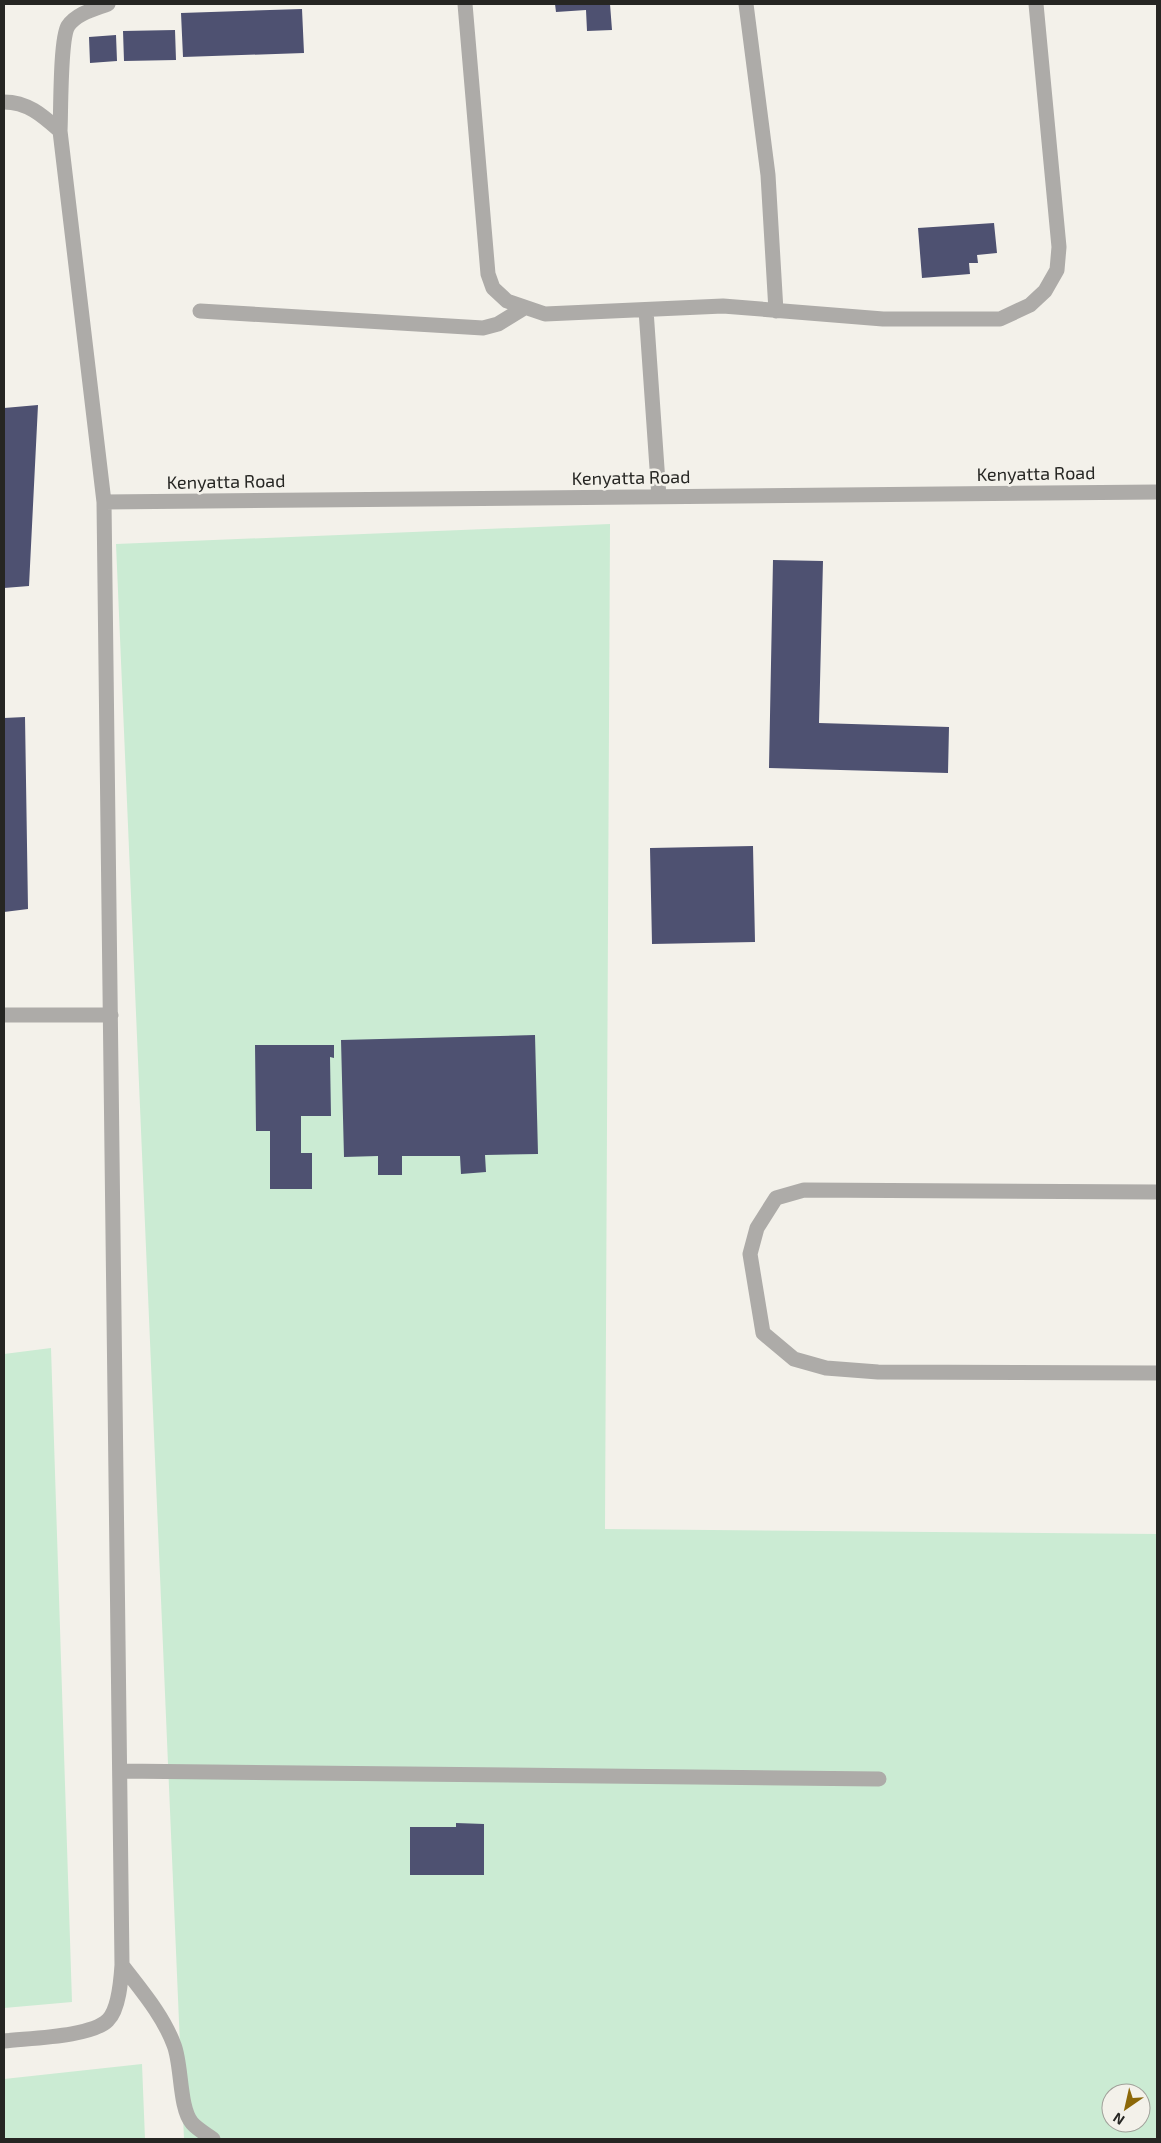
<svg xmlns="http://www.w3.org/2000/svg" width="1161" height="2143" viewBox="0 0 1161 2143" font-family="'Exo 2',sans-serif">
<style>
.green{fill:#cbebd3;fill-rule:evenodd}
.building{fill:#4e5171}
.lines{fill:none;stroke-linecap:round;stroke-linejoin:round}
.minor{stroke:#adaba8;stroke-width:15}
.labels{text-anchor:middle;stroke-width:5;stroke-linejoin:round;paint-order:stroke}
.street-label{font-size:18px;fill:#262623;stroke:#f3f1ea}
</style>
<rect width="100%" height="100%" fill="#f3f1ea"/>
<path class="green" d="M 610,524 L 605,1529 L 1157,1534 L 1157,2139 L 184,2139 L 116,544 ZM 1111,2093 L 1141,2093 L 1141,2123 L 1111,2123 Z
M 51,1348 L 72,2002 L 4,2008 L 4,1354 Z
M 142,2064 L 145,2139 L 4,2139 L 4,2079 Z"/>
<path class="building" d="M 555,4 L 610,4 L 612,30 L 587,31 L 586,10 L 556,12 Z
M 302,9 L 304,53 L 183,57 L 181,13 Z
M 175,30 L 176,60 L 124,61 L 123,31 Z
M 116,35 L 117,61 L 90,63 L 89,37 Z
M 994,223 L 997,253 L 977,255 L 978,263 L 969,263 L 970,274 L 922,278 L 918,228 Z
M 38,405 L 29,586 L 4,588 L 4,408 Z
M 773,560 L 823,561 L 819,723 L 949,727 L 948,773 L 769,768 Z
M 25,717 L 28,909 L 4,912 L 4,718 Z
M 753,846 L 755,942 L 652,944 L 650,848 Z
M 535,1035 L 538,1154 L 485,1155 L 486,1172 L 461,1174 L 460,1156 L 402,1156 L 402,1175 L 378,1175 L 378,1156 L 344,1157 L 341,1040 Z
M 255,1045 L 334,1045 L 334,1058 L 330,1057 L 331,1116 L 301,1116 L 301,1153 L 312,1153 L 312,1189 L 270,1189 L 270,1131 L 256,1131 Z
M 456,1823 L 484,1824 L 484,1875 L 410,1875 L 410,1827 L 456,1827 Z"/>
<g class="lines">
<path class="minor" d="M 465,4 L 488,274 L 493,288 L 507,301 L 545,314 L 723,306 L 883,319 L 1000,319 L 1030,305 L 1045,291 L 1057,270 L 1059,247 L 1036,4
M 746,4 L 768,175 L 776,311
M 4,102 C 28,102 43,116 60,131 L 104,502 L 122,1965 C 121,1980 119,2009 108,2020 C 92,2037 28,2038 4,2041
M 60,131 C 61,113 60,39 68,26 C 77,13 95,9 108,4
M 646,310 L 659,497
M 200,311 L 483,328 L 498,324 L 524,308
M 104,502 L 1157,492
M 4,1015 L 111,1015
M 1157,1192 L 804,1190 L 776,1198 L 757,1228 L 750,1254 L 763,1333 L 794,1359 L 826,1368 L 878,1372 L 1157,1373
M 120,1771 L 879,1779
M 122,1965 C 141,1990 163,2015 174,2045 C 182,2065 179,2108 192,2123 C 197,2129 206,2134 213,2139"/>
</g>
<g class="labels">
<g class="street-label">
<text transform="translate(1036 474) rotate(-1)" y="6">Kenyatta Road</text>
<text transform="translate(631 478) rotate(-1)" y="6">Kenyatta Road</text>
<text transform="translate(226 482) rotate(-1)" y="6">Kenyatta Road</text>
</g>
</g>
<rect width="1161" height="2143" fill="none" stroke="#262623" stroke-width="10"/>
<g transform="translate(1126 2108) rotate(214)"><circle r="24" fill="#f3f1ea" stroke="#a1a09a"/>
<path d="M0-4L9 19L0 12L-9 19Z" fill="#8c6809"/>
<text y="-8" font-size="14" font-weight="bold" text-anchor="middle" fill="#262623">N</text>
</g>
</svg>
